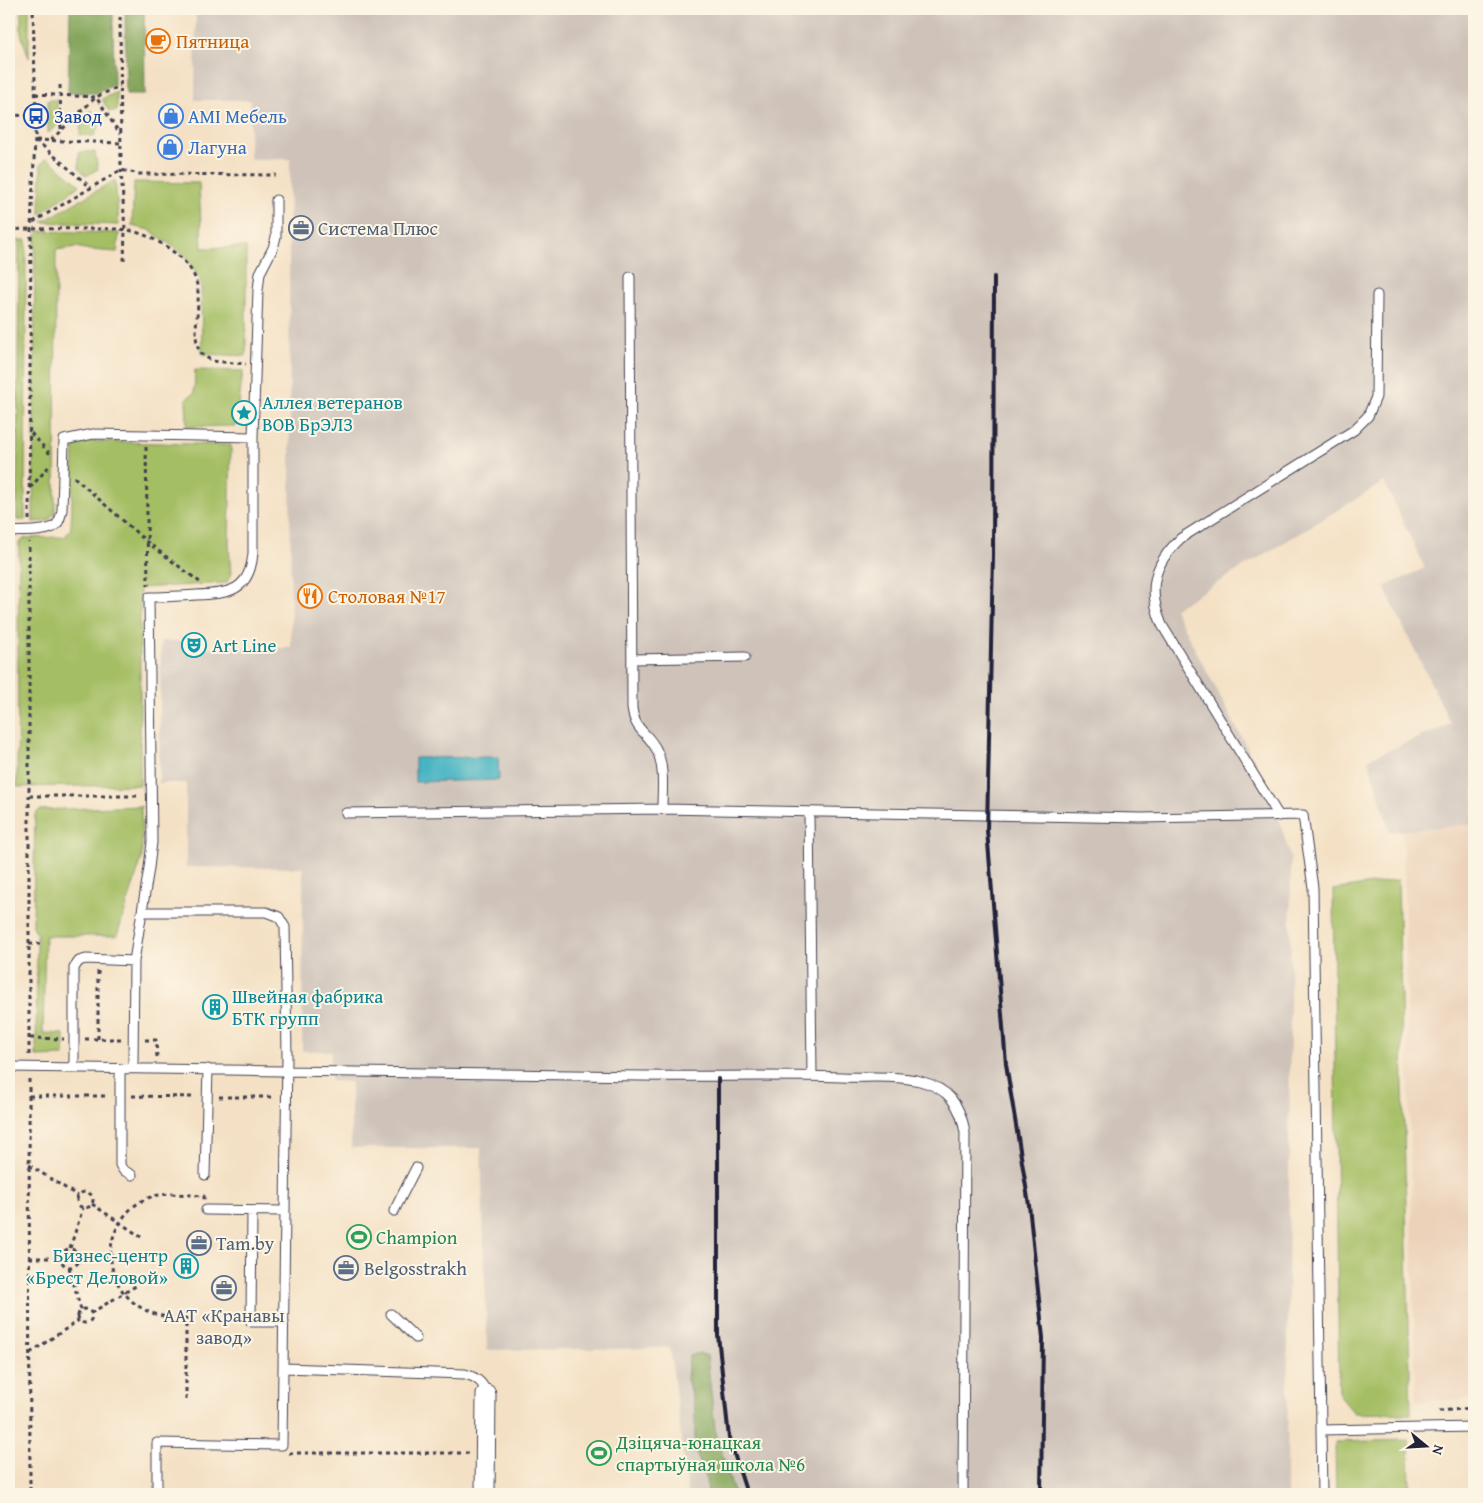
<svg xmlns="http://www.w3.org/2000/svg" width="1483" height="1503" viewBox="0 0 1483 1503" font-family="'Gentium Book Plus',serif">
<style>
.built{fill:#ecd2b9}
.industrial{fill:#cec2b9}
.green{fill:#a4be64;stroke:#637050}
.forest{fill:#83a55a;stroke:#52644a}
.water{fill:#47b4c3;stroke:#346b7f}
.lines{fill:none;stroke-linecap:round;stroke-linejoin:round}
.lane-casing{stroke:#423f50;stroke-width:11}
.street-casing{stroke:#423f50;stroke-width:21}
.path{stroke:#423f50;stroke-width:3;stroke-dasharray:4 4;stroke-linecap:butt}
.lane{stroke:#fff;stroke-width:9}
.street{stroke:#fff;stroke-width:19}
.rail{stroke:#22223b;stroke-width:4}
.labels{text-anchor:middle;stroke-width:4;stroke-linejoin:round;paint-order:stroke}
.food-label{font-size:19px;fill:#c56008;stroke:#fcf5e5;text-anchor:start}
.transit-label{font-size:19px;fill:#164399;stroke:#fcf5e5;text-anchor:start}
.shop-label{font-size:19px;fill:#366cbe;stroke:#fcf5e5;text-anchor:start}
.service-label{font-size:19px;fill:#4e5e75;stroke:#fcf5e5;text-anchor:start}
.culture-label{font-size:19px;fill:#0d838f;stroke:#fcf5e5;text-anchor:start}
.leisure-label{font-size:19px;fill:#27864d;stroke:#fcf5e5;text-anchor:start}
</style>
<rect width="100%" height="100%" fill="#fcf5e5"/>
<filter id="ink" filterUnits="userSpaceOnUse"><feTurbulence type="fractalNoise" baseFrequency=".02" numOctaves="2"/><feDisplacementMap in="SourceGraphic" scale="10" xChannelSelector="R" yChannelSelector="G"/><feConvolveMatrix kernelMatrix="1 2 1 2 8 2 1 2 1" color-interpolation-filters="sRGB"/></filter>
<filter id="wash" filterUnits="userSpaceOnUse"><feTurbulence type="fractalNoise" baseFrequency=".0096" numOctaves="4" result="noise"/><feDisplacementMap in="SourceGraphic" scale="20" xChannelSelector="R" yChannelSelector="G"/><feGaussianBlur stdDeviation="1.12" result="paint"/><feColorMatrix in="noise" values="0 0 0 0 0 0 0 0 0 0 0 0 0 0 0 0 0 1.4 0 .05"/><feComposite in="paint" operator="in"/></filter>
<g filter="url(#wash)">
<rect width="100%" height="100%" fill="#f4e1c5"/>
<path class="built" d="M 1474,824 L 1474,1399 L 1416,1401 L 1403,831 Z"/>
<path class="industrial" d="M 196,9 L 1474,9 L 1474,824 L 1390,832 L 1368,759 L 1451,724 L 1384,587 L 1425,568 L 1384,482 L 1174,609 L 1273,797 L 1291,860 L 1287,1494 L 688,1494 L 670,1348 L 487,1350 L 481,1148 L 351,1148 L 351,1082 L 331,1081 L 331,1051 L 302,1051 L 303,868 L 186,867 L 186,783 L 159,783 L 161,641 L 198,641 L 198,648 L 291,648 L 289,254 L 290,159 L 250,160 L 250,100 L 195,100 Z"/>
<path class="green" d="M 21,9 L 29,9 L 29,58 L 21,34 Z
M 117,92 L 117,111 L 109,111 L 102,99 Z
M 48,100 L 57,100 L 57,126 L 48,133 Z
M 91,110 L 101,121 L 94,136 L 80,135 L 81,120 Z
M 79,152 L 95,152 L 98,169 L 86,176 L 79,168 Z
M 47,158 L 80,185 L 40,214 L 41,164 Z
M 115,180 L 119,225 L 42,222 Z
M 134,182 L 199,183 L 202,248 L 246,247 L 246,356 L 202,354 L 201,281 L 183,254 L 150,230 L 132,226 Z
M 40,231 L 119,233 L 117,252 L 90,250 L 76,247 L 56,250 L 55,513 L 48,521 L 33,522 L 35,236 Z
M 19,240 L 26,240 L 25,520 L 17,520 Z
M 195,370 L 243,371 L 236,426 L 187,427 L 186,399 L 194,393 Z
M 84,441 L 231,445 L 229,544 L 231,576 L 226,583 L 140,588 L 140,785 L 17,787 L 19,543 L 25,538 L 65,537 L 71,528 L 74,448 Z
M 141,806 L 142,858 L 117,936 L 45,936 L 43,1033 L 64,1034 L 64,1056 L 36,1057 L 37,935 L 33,926 L 35,814 L 40,810 Z
M 1398,880 L 1411,1414 L 1354,1413 L 1339,1395 L 1333,890 Z
M 1409,1440 L 1410,1494 L 1336,1494 L 1335,1442 Z"/>
<path class="forest" d="M 70,9 L 113,9 L 114,85 L 96,93 L 68,93 Z
M 125,9 L 144,9 L 145,94 L 126,94 Z
M 699,1353 L 707,1356 L 715,1429 L 734,1494 L 707,1494 L 706,1477 L 695,1451 L 695,1408 L 687,1379 L 689,1356 Z"/>
<path class="water" d="M 498,757 L 499,780 L 415,782 L 415,758 Z"/>
</g>
<g filter="url(#ink)">
<g class="lines">
<defs>
<path id="lane" d="M 630,277 L 632,708 C 635,733 649,732 657,751 C 665,768 662,791 662,809
M 253,437 L 258,290 L 260,273 L 273,248 L 276,237 L 276,200
M 9,532 C 20,531 48,533 56,525 C 60,521 61,515 62,510 L 64,440 L 93,434 L 253,437 L 253,553 C 250,591 229,594 196,595 C 180,596 165,597 149,597 L 152,842 L 149,868 L 134,961
M 632,659 L 745,657
M 809,812 L 812,1076
M 346,813 L 662,809 L 1141,818 L 1303,815 L 1313,888 L 1322,1494
M 1279,816 L 1162,625 C 1147,590 1153,564 1181,538 L 1354,430 L 1368,416 L 1376,397 L 1377,295
M 142,912 L 266,912 L 279,917 L 285,927 L 287,1055 L 283,1368 L 465,1374 C 476,1377 484,1382 486,1394
M 9,1067 C 220,1068 431,1074 643,1076 C 709,1077 775,1075 841,1077 C 867,1078 895,1075 920,1081 C 948,1088 961,1105 965,1133 L 963,1494
M 74,1068 L 74,968 L 79,961 L 86,959 L 134,961 L 133,1068
M 120,1069 L 120,1165 L 123,1170 L 132,1175
M 205,1175 L 208,1069
M 206,1210 L 284,1211
M 252,1211 L 251,1322 L 284,1322
M 394,1211 L 416,1168
M 391,1314 L 416,1338
M 1321,1430 L 1474,1427
M 157,1494 L 157,1443 L 282,1445 L 283,1368"/>
<path id="street" d="M 485,1494 L 486,1394"/>
</defs>
<use href="#lane" class="lane-casing"/>
<use href="#street" class="street-casing"/>
<path class="path" d="M 120,9 L 121,170 L 125,230 L 124,261
M 60,85 L 61,129
M 35,94 L 96,97 L 120,134
M 9,115 L 36,116
M 36,140 L 121,143
M 36,140 L 91,188
M 51,140 L 96,97 L 120,86
M 33,222 L 121,170 L 140,174 L 276,175
M 9,230 C 37,228 65,229 93,229 C 106,229 120,228 132,231 C 154,236 190,258 196,281 C 203,304 190,331 200,353 L 212,361 L 246,364
M 31,433 L 52,456
M 146,447 L 148,586
M 74,477 L 147,542 L 201,583
M 30,488 L 51,464
M 29,520 L 31,228 L 36,116 L 33,9
M 29,796 L 141,796
M 29,944 L 40,944
M 30,1038 L 64,1039
M 85,1039 L 122,1039
M 98,1039 L 98,971
M 145,1040 L 156,1040 L 157,1058
M 29,1055 L 29,542
M 29,1079 L 30,1494
M 29,1096 L 108,1096
M 132,1096 L 195,1097
M 219,1097 L 275,1097
M 29,1165 L 78,1196
M77 1200a8 8 0 1 1 16 0a8 8 0 1 1-16 0Z
M 92,1204 L 141,1237
M 70,1248 L 83,1208
M61 1258a9 9 0 1 1 18 0a9 9 0 1 1-18 0Z
M 79,1257 L 110,1257
M 29,1258 L 61,1258
M 69,1267 L 81,1310
M78 1316a7 7 0 1 1 14 0a7 7 0 1 1-14 0Z
M 91,1313 L 139,1284
M 30,1353 L 79,1320
M 186,1400 L 186,1318 C 177,1318 168,1318 159,1315 C 121,1306 99,1264 117,1228 C 123,1216 133,1204 146,1199 C 163,1191 185,1195 204,1196 L 204,1200
M 1439,1411 L 1474,1408
M 289,1453 L 471,1453"/>
<use href="#lane" class="lane"/>
<use href="#street" class="street"/>
<path class="rail" d="M 994,277 L 993,556 L 987,830 L 1006,1064 L 1029,1205 L 1043,1338 L 1041,1494
M 718,1079 L 718,1335 L 729,1438 L 747,1494"/>
</g>
</g>
<defs>
<symbol id="cafe-ring" viewBox="-11 -11 22 22"><circle r="9.5" fill="#fcf5e5" stroke="#e8710a" stroke-width="1.5"/><path d="M-5.5-4.5H6V0H3Q3 3.5 0 3.5H-2.5Q-5.5 3.5-5.5 0ZM3-3.2v2h1.7v-2ZM-6 4.5H4V6H-6Z" fill="#e8710a"/></symbol>
<symbol id="bus-ring" viewBox="-11 -11 22 22"><circle r="9.5" fill="#fcf5e5" stroke="#1a4fb4" stroke-width="1.5"/><path d="M-5-6H5V4H4V6H2V4H-2V6H-4V4H-5ZM-3.5-4V0h7V-4ZM-3.5 1.2v1.5H-2V1.2ZM2 1.2v1.5H3.5V1.2Z" fill="#1a4fb4"/></symbol>
<symbol id="shop-ring" viewBox="-11 -11 22 22"><circle r="9.5" fill="#fcf5e5" stroke="#3f7fe0" stroke-width="1.5"/><path d="M-5-2.5h2.3a2.7 3.5 0 0 1 5.4 0H5L5.5 6h-11ZM-1.5-2.5h3a1.5 2.3 0 0 0-3 0Z" fill="#3f7fe0"/></symbol>
<symbol id="office-ring" viewBox="-11 -11 22 22"><circle r="9.5" fill="#fcf5e5" stroke="#5c6f8a" stroke-width="1.5"/><path d="M-6-3h4V-5.5h4V-3h4V5H-6ZM-1-4.5V-3h2v-1.5ZM-6 0V1H6V0Z" fill="#5c6f8a"/></symbol>
<symbol id="sight-ring" viewBox="-11 -11 22 22"><circle r="9.5" fill="#fcf5e5" stroke="#0f9aa8" stroke-width="1.5"/><path d="M0-6L1.8-2.2L6-1.7L2.9 1.2L3.7 5.4L0 3.3L-3.7 5.4L-2.9 1.2L-6-1.7L-1.8-2.2Z" fill="#0f9aa8"/></symbol>
<symbol id="restaurant-ring" viewBox="-11 -11 22 22"><circle r="9.5" fill="#fcf5e5" stroke="#e8710a" stroke-width="1.5"/><path d="M-5-6h1v4h1v-4h1v4h1v-4h1v5L-1.5 .5V6h-2V.5L-5-1ZM5-6V6H3V1.5H1.5Q1.5-4 5-6Z" fill="#e8710a"/></symbol>
<symbol id="theatre-ring" viewBox="-11 -11 22 22"><circle r="9.5" fill="#fcf5e5" stroke="#0f9aa8" stroke-width="1.5"/><path d="M-5-5.5Q0-4 5-5.5V0Q5 5 0 6Q-5 5-5 0ZM-3.3-2.5H-1v1.5H-3.3ZM1-2.5H3.3v1.5H1ZM-2.8 1Q0 5.5 2.8 1Z" fill="#0f9aa8"/></symbol>
<symbol id="building-ring" viewBox="-11 -11 22 22"><circle r="9.5" fill="#fcf5e5" stroke="#0f9aa8" stroke-width="1.5"/><path d="M-4-6H4V6H1V3H-1V6H-4ZM-2.5-4.3h1.7v1.8h-1.7ZM.8-4.3h1.7v1.8H.8ZM-2.5-1h1.7V.8h-1.7ZM.8-1h1.7V.8H.8Z" fill="#0f9aa8"/></symbol>
<symbol id="stadium-ring" viewBox="-11 -11 22 22"><circle r="9.5" fill="#fcf5e5" stroke="#2e9e5b" stroke-width="1.5"/><path d="M0-5a6.5 5 0 1 0 0 10a6.5 5 0 1 0 0-10ZM-3.5-1.8h7v3.6h-7Z" fill="#2e9e5b"/></symbol>
</defs>
<g fill-rule="evenodd">
<use href="#cafe-ring" x="144" y="27" width="28" height="28"/>
<use href="#bus-ring" x="22" y="102" width="28" height="28"/>
<use href="#shop-ring" x="157" y="102" width="28" height="28"/>
<use href="#shop-ring" x="156" y="133" width="28" height="28"/>
<use href="#office-ring" x="287" y="214" width="28" height="28"/>
<use href="#sight-ring" x="230" y="399" width="28" height="28"/>
<use href="#restaurant-ring" x="296" y="582" width="28" height="28"/>
<use href="#theatre-ring" x="180" y="631" width="28" height="28"/>
<use href="#building-ring" x="201" y="993" width="28" height="28"/>
<use href="#stadium-ring" x="345" y="1223" width="28" height="28"/>
<use href="#office-ring" x="185" y="1229" width="28" height="28"/>
<use href="#building-ring" x="172" y="1252" width="28" height="28"/>
<use href="#office-ring" x="332" y="1254" width="28" height="28"/>
<use href="#office-ring" x="210" y="1274" width="28" height="28"/>
<use href="#stadium-ring" x="585" y="1439" width="28" height="28"/>
</g>
<g class="labels">
<g class="food-label">
<text x="176" y="48">Пятница</text>
<text x="328" y="603">Столовая №17</text>
</g>
<g class="transit-label">
<text x="54" y="123">Завод</text>
</g>
<g class="shop-label">
<text x="188" y="123">AMI Мебель</text>
<text x="188" y="154">Лагуна</text>
</g>
<g class="service-label">
<text x="318" y="235">Система Плюс</text>
<text x="216" y="1250">Tam.by</text>
<text x="364" y="1275">Belgosstrakh</text>
<text x="224" y="1322" text-anchor="middle">ААТ «Кранавы<tspan x="224" dy="22">завод»</tspan></text>
</g>
<g class="culture-label">
<text x="262" y="409">Аллея ветеранов<tspan x="262" dy="22">ВОВ БрЭЛЗ</tspan></text>
<text x="212" y="652">Art Line</text>
<text x="232" y="1003">Швейная фабрика<tspan x="232" dy="22">БТК групп</tspan></text>
<text x="168" y="1262" text-anchor="end">Бизнес-центр<tspan x="168" dy="22">«Брест Деловой»</tspan></text>
</g>
<g class="leisure-label">
<text x="376" y="1244">Champion</text>
<text x="616" y="1449">Дзіцяча-юнацкая<tspan x="616" dy="22">спартыўная школа №6</tspan></text>
</g>
</g>
<rect width="1483" height="1503" fill="none" stroke="#fcf5e5" stroke-width="30"/>
<g transform="translate(1426 1446) rotate(108)" stroke="#fcf5e5" stroke-width="4" paint-order="stroke">
<path d="M0-4L9 19L0 12L-9 19Z" fill="#22223b"/>
<text y="-8" font-size="14" font-weight="bold" text-anchor="middle" fill="#22223b">N</text>
</g>
</svg>
